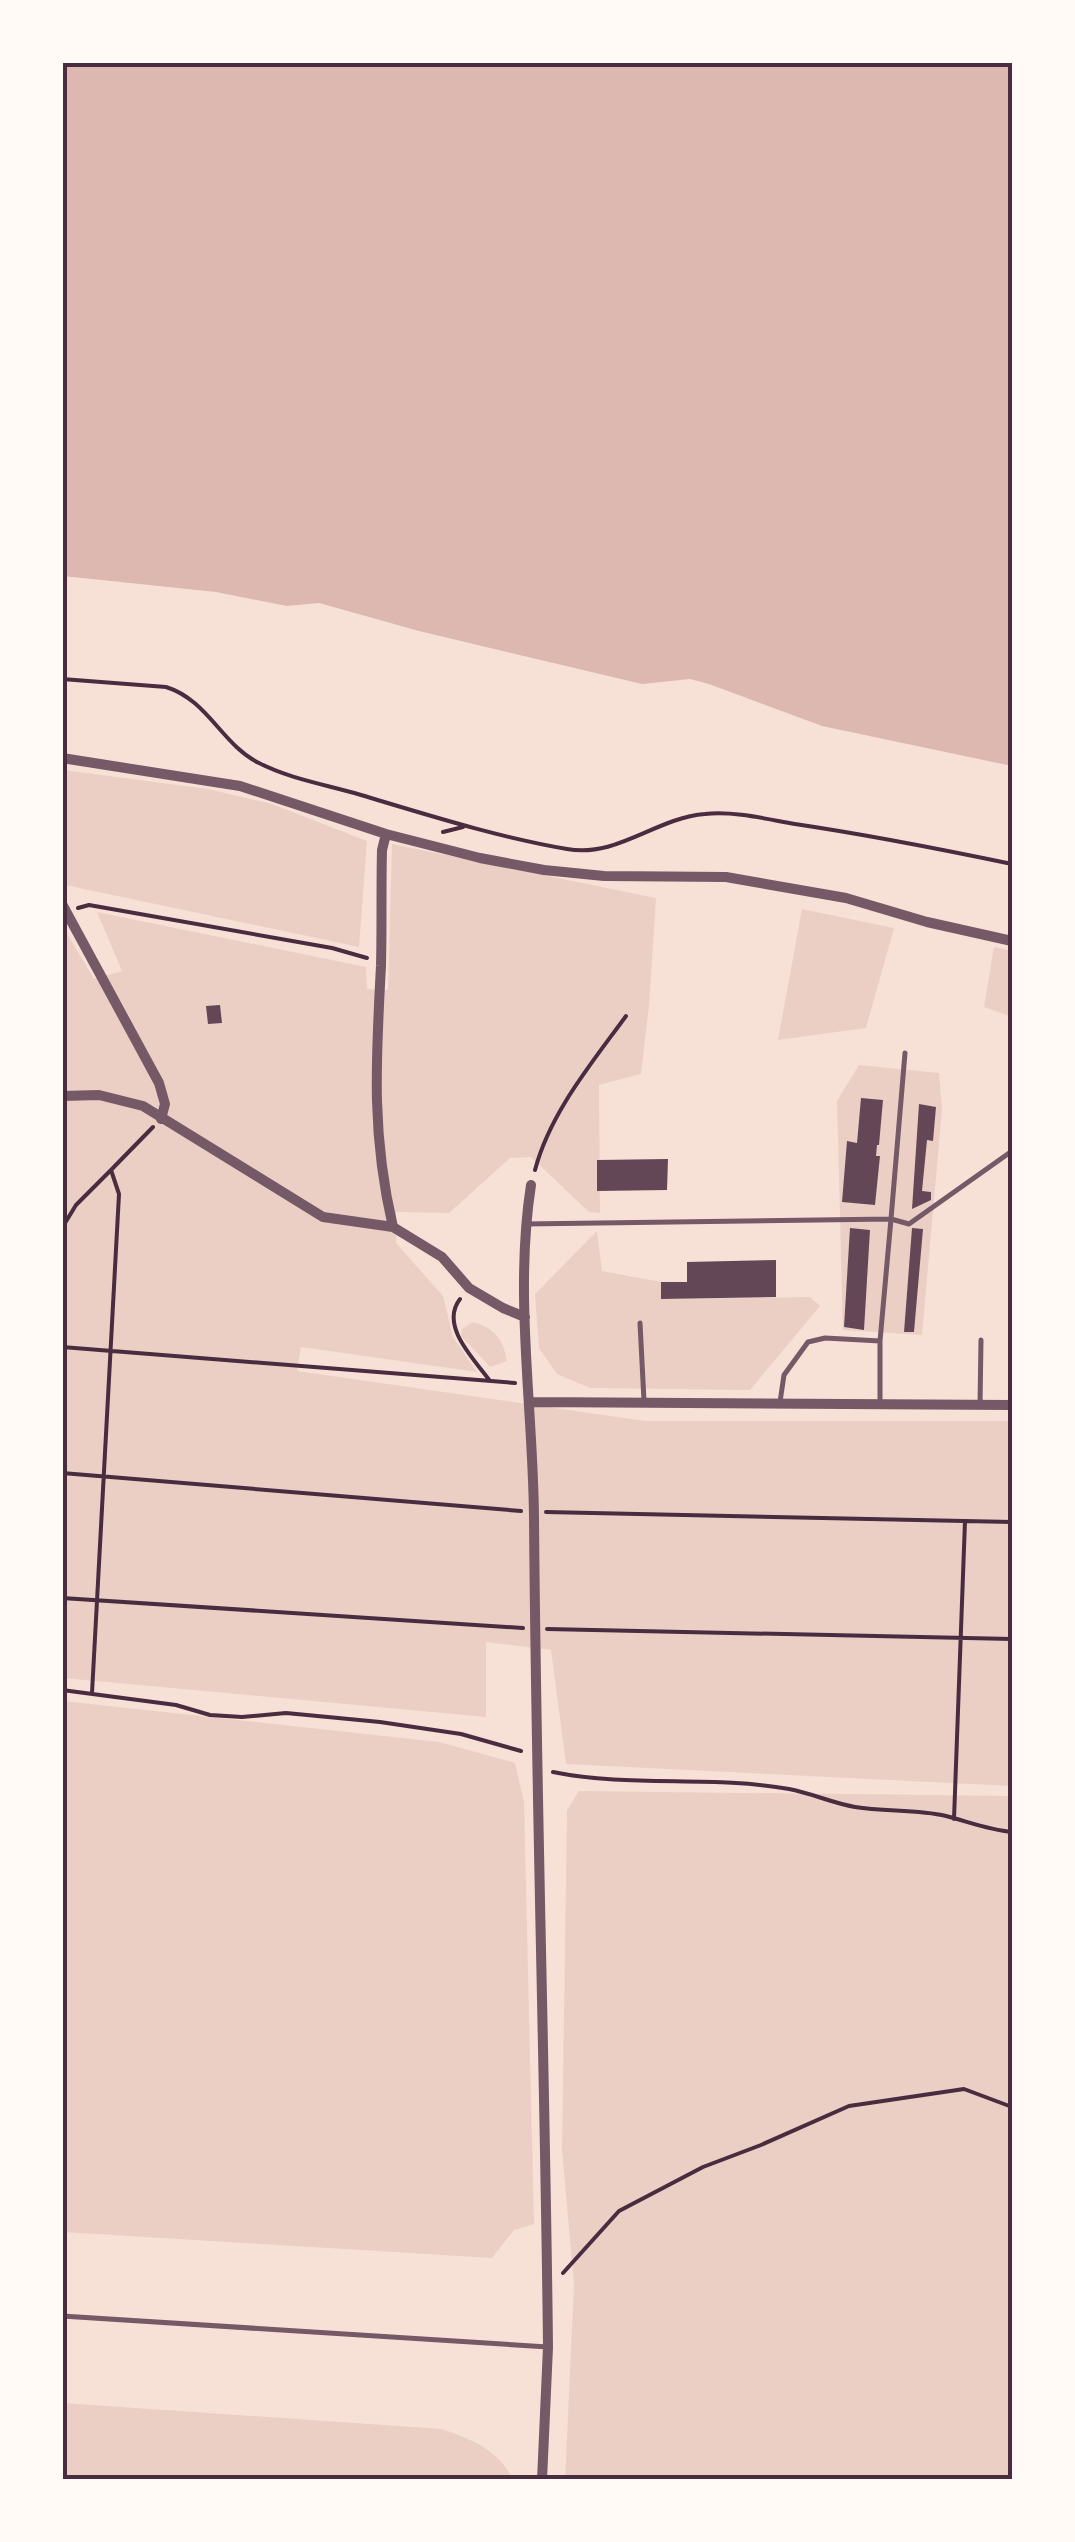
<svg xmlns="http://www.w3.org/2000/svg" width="1075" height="2542" viewBox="0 0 1075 2542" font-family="'DM Sans',sans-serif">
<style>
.green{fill:#ebcfc5}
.water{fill:#dcb8b0}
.building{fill:#644757}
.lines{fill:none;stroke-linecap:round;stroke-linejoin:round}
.path{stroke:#4a2c40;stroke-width:4}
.service{stroke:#755966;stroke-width:5}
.minor{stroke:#755966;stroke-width:10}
.neatline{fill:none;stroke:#4a2c40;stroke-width:4}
</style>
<rect width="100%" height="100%" fill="#f7e1d7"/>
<path class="green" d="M 63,770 L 208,789 L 272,804 L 367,841 L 359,947 L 65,885 L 62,883 Z
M 392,844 L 656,898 L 649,1006 L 641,1074 L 599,1085 L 600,1213 L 589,1212 L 531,1157 L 510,1158 L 449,1213 L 396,1212 L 396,1243 L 443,1296 L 453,1337 L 477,1372 L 301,1347 L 297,1371 L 645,1421 L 1012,1421 L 1012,1786 L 566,1764 L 551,1650 L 486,1642 L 486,1717 L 63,1678 L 62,925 L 94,979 L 122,971 L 97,912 L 366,967 L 367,989 L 388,990 Z
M 802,909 L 894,928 L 866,1028 L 778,1040 Z
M 994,947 L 1012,951 L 1012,1017 L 984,1007 Z
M 859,1065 L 939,1073 L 942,1109 L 922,1335 L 843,1330 L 837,1101 Z
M 597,1231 L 602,1271 L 661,1282 L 661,1299 L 810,1297 L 820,1306 L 750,1390 L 590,1388 L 557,1374 L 539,1348 L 535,1294 Z
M 473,1322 C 495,1328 503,1339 507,1361 L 490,1367 L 461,1336 L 462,1329 Z
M 63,1701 L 439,1742 L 515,1763 L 524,1802 L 534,2224 L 514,2230 L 492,2258 L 63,2232 Z
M 579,1791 L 1012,1796 L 1012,2479 L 565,2480 L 574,2284 L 562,2150 L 567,1810 Z
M 63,2403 L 442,2429 C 473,2440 497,2449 513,2479 L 63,2479 Z"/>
<path class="water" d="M 63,62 L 1012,63 L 1012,766 L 822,726 L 709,684 L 690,679 L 642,684 L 419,631 L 319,603 L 287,606 L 216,592 L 63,576 Z"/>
<path class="building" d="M 220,1005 L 222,1023 L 208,1024 L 206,1006 Z
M 861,1098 L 883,1100 L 879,1145 L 877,1145 L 876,1156 L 880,1156 L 875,1205 L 842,1202 L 847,1141 L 857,1143 Z
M 919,1104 L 936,1107 L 933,1141 L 927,1140 L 922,1191 L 931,1192 L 931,1200 L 912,1209 Z
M 668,1159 L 667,1190 L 597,1191 L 597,1160 Z
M 850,1228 L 870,1230 L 864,1330 L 844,1327 Z
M 912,1228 L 923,1229 L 914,1332 L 904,1332 Z
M 776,1260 L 776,1297 L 661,1299 L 661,1282 L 687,1282 L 687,1262 Z"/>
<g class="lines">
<path class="path" d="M 62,679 L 166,687 C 208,700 222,745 259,763 C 290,779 328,785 361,795 C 428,815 497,837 567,849 C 618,858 655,818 705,814 C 734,811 766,819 795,824 C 869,835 940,849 1012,864
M 443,832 L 463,827
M 78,908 L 89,905 L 332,948 L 367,958
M 535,1170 C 550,1113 591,1064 626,1016
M 62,1228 L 76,1205 L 111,1170
M 460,1299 C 439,1326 475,1360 490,1381
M 62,1347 L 515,1383
M 62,1473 L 521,1511
M 546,1512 L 1012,1522
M 62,1598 L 523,1628
M 547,1629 L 1012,1639
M 62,1690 L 176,1705 L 210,1715 L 242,1717 L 286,1713 L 380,1722 L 461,1734 L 521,1751
M 92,1693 L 119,1194 L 111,1170 L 153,1127
M 553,1772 C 631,1788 710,1775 789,1789 C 811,1793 832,1803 855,1807 C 885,1812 917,1809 946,1816 C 969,1822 989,1830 1012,1832
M 954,1819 L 965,1521
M 563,2273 L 619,2211 L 703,2167 L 761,2145 L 849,2106 L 964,2089 L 1012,2107"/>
<path class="service" d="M 905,1053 L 891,1219 L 909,1224 L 1012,1151
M 525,1224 L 891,1219 L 880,1341 L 880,1402
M 640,1323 L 644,1401
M 780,1402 L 784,1375 L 808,1342 L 825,1338 L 880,1341
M 980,1405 L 981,1340
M 62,2316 L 548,2347"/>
<path class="minor" d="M 62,758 L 240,786 L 386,834 L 480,858 L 544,870 L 604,876 L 726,877 L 846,898 L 927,922 L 1012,941
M 386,834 L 382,850 C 381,889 382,927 381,966 C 376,1059 371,1134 393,1227
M 62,904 L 159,1083 L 165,1104 L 161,1119
M 62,1096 L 99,1095 L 143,1106 L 323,1217 L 393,1227 L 442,1257 L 469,1288 L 503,1308 L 525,1317
M 531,1185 C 514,1294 533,1407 534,1517 C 536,1793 545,2071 548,2347 L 542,2480
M 531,1402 L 1012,1405"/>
</g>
<rect width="1075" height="2542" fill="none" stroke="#fffaf5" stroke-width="130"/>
<rect x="65" y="65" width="945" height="2412" class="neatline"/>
</svg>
